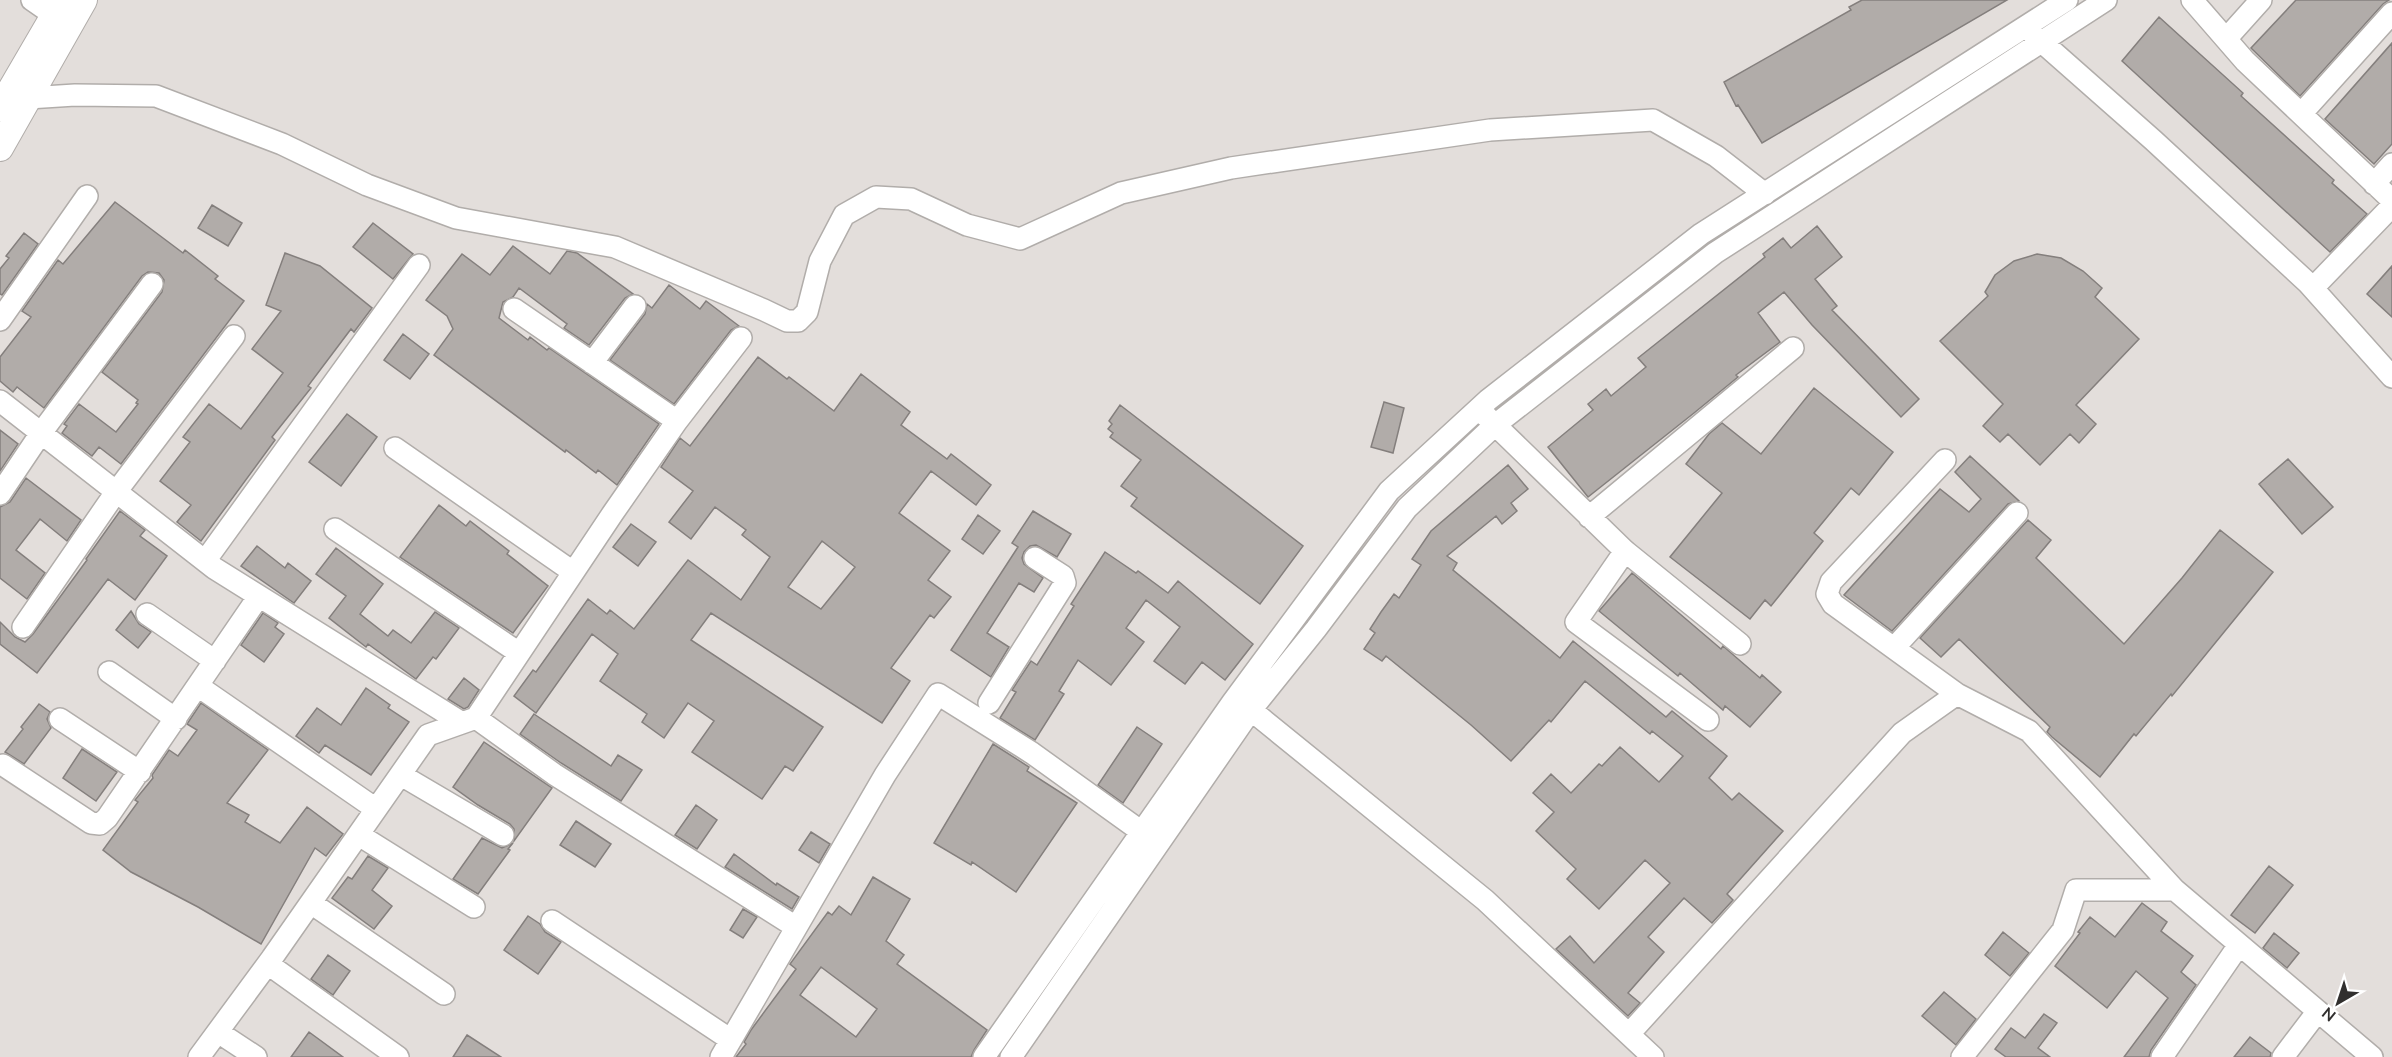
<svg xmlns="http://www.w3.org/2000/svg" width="2392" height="1057" viewBox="0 0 2392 1057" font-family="'Nunito Sans',sans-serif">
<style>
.building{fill:#b1aca9;stroke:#847f7d;stroke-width:1.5;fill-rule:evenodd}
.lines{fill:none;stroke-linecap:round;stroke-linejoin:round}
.minor-casing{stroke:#b1adaa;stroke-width:24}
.major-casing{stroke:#b1adaa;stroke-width:28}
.minor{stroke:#fff;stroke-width:21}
.major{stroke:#fff;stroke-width:26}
</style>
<rect width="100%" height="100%" fill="#e3dedb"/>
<path class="building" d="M 1862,0 L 2007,0 L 1762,143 L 1738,105 L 1736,106 L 1724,82 L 1851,10 L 1849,7 Z
M 2296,0 L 2389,0 L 2383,4 L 2300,96 L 2251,48 Z
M 2159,17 L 2243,93 L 2241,96 L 2334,180 L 2332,183 L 2367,214 L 2330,252 L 2122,61 Z
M 2392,43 L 2392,144 L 2374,164 L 2325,119 Z
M 115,202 L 183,253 L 185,250 L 218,276 L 215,279 L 244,301 L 121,464 L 99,447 L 92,456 L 62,433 L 67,426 L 64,424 L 79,404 L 116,432 L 138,404 L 136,403 L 138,400 L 102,372 L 162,292 L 164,280 L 159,273 L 148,272 L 142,276 L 44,408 L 17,387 L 13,392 L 0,381 L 0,357 L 31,317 L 22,311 L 58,260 L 63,264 Z
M 212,205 L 242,223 L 228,246 L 198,228 Z
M 373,223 L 413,254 L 393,279 L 353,247 Z
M 1817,226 L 1842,257 L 1815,279 L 1837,306 L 1832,310 L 1919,399 L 1901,417 L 1812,325 L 1784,292 L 1758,313 L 1780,342 L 1736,375 L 1738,377 L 1694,413 L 1588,497 L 1548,447 L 1593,410 L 1588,404 L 1606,389 L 1611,396 L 1646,367 L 1638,358 L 1765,257 L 1763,254 L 1783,238 L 1791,248 Z
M 24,233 L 38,244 L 2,295 L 0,294 L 0,269 L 9,258 L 6,256 Z
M 513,246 L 550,274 L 567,251 L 577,253 L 633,294 L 625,298 L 589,345 L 564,328 L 567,324 L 519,288 L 513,297 L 503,302 L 499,318 L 528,340 L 530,337 L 547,350 L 549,348 L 659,424 L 617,485 L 598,470 L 596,473 L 566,450 L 565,452 L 434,355 L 453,329 L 447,316 L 426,300 L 462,254 L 490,275 Z
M 285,253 L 320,266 L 372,308 L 354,332 L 351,329 L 308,386 L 311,388 L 272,437 L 275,440 L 201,541 L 177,522 L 191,505 L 160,481 L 190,442 L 183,437 L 209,404 L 241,429 L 283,373 L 252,349 L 281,311 L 266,305 Z
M 2037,254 L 2061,258 L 2083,271 L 2102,288 L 2095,297 L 2139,339 L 2076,405 L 2096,424 L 2079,443 L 2070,434 L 2040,465 L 2008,434 L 2000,442 L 1983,426 L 2003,404 L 1940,341 L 1988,296 L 1985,292 L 1995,275 L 2014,261 Z
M 2392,266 L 2392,317 L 2367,294 Z
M 669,285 L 700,309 L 706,301 L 739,326 L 731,330 L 674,404 L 610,360 L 645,314 L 647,304 L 652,308 Z
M 403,334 L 429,354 L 410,379 L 384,360 Z
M 758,357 L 787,379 L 789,377 L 834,411 L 861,374 L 910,412 L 901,425 L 947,459 L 951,454 L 991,485 L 976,505 L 931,471 L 899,513 L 950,551 L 928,580 L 951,597 L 934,618 L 930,615 L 891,668 L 910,681 L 882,723 L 711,613 L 691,640 L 823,727 L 793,771 L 785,766 L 762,799 L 692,752 L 714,721 L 688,703 L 664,738 L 642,722 L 647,714 L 600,681 L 618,654 L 592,634 L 536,713 L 514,696 L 533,670 L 536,672 L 588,599 L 607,614 L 610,610 L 634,629 L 688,560 L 741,600 L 770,557 L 742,535 L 746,530 L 715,507 L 691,539 L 669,522 L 693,491 L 661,467 L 680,438 L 690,446 ZM 822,541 L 855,567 L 821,609 L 788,587 Z
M 1814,388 L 1893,452 L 1859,495 L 1851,488 L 1814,533 L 1823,541 L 1771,606 L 1765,600 L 1750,619 L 1670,557 L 1722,493 L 1686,464 L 1709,434 L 1722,423 L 1761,454 Z
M 1384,402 L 1404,408 L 1393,453 L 1371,447 Z
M 1120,405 L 1303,546 L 1260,604 L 1131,506 L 1137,498 L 1121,486 L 1141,460 L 1110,437 L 1113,433 L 1108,429 L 1112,424 L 1109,421 Z
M 347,414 L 377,437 L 341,486 L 309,462 Z
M 0,430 L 18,444 L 0,471 Z
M 1970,456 L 2019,501 L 2008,504 L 1892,631 L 1844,595 L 1940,489 L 1969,512 L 1981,499 L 1955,472 Z
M 2288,459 L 2333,507 L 2302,534 L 2259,484 Z
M 1508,465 L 1528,489 L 1511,503 L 1517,511 L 1502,524 L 1496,516 L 1447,556 L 1457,563 L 1453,570 L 1560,658 L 1573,641 L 1666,717 L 1672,711 L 1727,756 L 1709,778 L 1732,800 L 1739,793 L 1783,831 L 1727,894 L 1733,900 L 1712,923 L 1684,898 L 1648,937 L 1664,952 L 1628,993 L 1640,1003 L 1628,1016 L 1556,949 L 1570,936 L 1594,963 L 1670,883 L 1645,860 L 1599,909 L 1567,879 L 1576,869 L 1536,831 L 1554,812 L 1533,793 L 1551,774 L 1571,793 L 1599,764 L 1602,766 L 1620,747 L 1659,782 L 1683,756 L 1652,731 L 1650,734 L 1585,681 L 1551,722 L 1549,720 L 1511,761 L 1471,725 L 1386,656 L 1382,661 L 1364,649 L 1375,633 L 1370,629 L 1381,612 L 1394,594 L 1399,598 L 1421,565 L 1412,559 L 1431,531 Z
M 26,478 L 81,520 L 67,541 L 40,519 L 16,550 L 45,573 L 27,599 L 0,578 L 0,507 L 10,502 Z
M 439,505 L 466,526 L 470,521 L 509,551 L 507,554 L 548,586 L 513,633 L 400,557 Z
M 120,511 L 145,530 L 140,536 L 167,556 L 135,600 L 108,579 L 37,673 L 0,644 L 0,622 L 15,637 L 25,642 L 33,634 L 87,560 L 86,559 Z
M 1033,511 L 1071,534 L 1057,557 L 1036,545 L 1030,546 L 1024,552 L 1022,558 L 1024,564 L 1043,578 L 1034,592 L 1019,583 L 987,633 L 1009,647 L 991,677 L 951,650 L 1018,547 L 1012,543 Z
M 978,515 L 1000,531 L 983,554 L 962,539 Z
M 2028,520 L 2051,540 L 2036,558 L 2124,644 L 2182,578 L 2220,530 L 2273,572 L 2172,696 L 2171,694 L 2136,736 L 2134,734 L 2100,777 L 2052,737 L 2047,732 L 2050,727 L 1959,639 L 1941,657 L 1920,638 Z
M 631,524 L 656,542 L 638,566 L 613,547 Z
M 257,546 L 285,568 L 288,563 L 311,581 L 294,603 L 241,566 Z
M 336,548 L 383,584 L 360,614 L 388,636 L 393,630 L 411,643 L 435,612 L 459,628 L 436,659 L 433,657 L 416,679 L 368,644 L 366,647 L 329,618 L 346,596 L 316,574 Z
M 1105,552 L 1136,573 L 1138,571 L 1168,593 L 1178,581 L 1253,644 L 1225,680 L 1202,662 L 1185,684 L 1154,661 L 1180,627 L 1146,600 L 1126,628 L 1144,642 L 1111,685 L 1078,660 L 1059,691 L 1064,694 L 1035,740 L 1000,718 L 1016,692 L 1012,690 L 1031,661 L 1037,665 L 1074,606 L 1071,604 Z
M 1632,573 L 1721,649 L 1723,646 L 1760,678 L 1762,675 L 1781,692 L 1750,727 L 1725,706 L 1723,710 L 1680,673 L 1678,676 L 1599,611 Z
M 131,611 L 139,624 L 151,632 L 138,648 L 116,630 Z
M 263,613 L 278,623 L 275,627 L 284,634 L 264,662 L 241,645 Z
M 464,678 L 479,690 L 468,707 L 464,709 L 448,699 Z
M 366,688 L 390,705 L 388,708 L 409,722 L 371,775 L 325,745 L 319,753 L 296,736 L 317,708 L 341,725 Z
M 201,703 L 268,750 L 227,803 L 249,815 L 245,822 L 280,843 L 307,807 L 343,834 L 326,856 L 315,848 L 261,944 L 198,907 L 131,872 L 103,850 L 138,802 L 135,800 L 153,778 L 152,775 L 169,750 L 178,756 L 197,730 L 187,724 Z
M 39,704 L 50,712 L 47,719 L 51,728 L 24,764 L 5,752 L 23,729 L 21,727 Z
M 534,714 L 611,766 L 618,755 L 642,770 L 621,801 L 561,763 L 520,734 Z
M 1137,727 L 1162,744 L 1123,803 L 1098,785 Z
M 484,742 L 552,788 L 514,841 L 514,829 L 510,824 L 478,805 L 453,787 Z
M 993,744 L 1029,767 L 1027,771 L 1077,803 L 1016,892 L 972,862 L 971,865 L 934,843 Z
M 82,749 L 117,772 L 96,801 L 63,778 Z
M 696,805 L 717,820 L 697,849 L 675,835 Z
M 576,821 L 611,844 L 595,867 L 560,845 Z
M 811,832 L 830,844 L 819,863 L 799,850 Z
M 482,838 L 502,848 L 513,843 L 508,849 L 510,850 L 478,894 L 453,879 Z
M 734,854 L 776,885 L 777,883 L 799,897 L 792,909 L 725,867 Z
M 368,856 L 388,868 L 372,890 L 392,906 L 374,929 L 332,898 L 348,877 L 352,879 Z
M 2269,866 L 2293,885 L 2255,933 L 2231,915 Z
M 873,877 L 910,899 L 886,941 L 904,955 L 897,964 L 987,1030 L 974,1050 L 971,1057 L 736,1057 L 746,1044 L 744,1042 L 751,1030 L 796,969 L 790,964 L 828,912 L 832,915 L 839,906 L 851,915 ZM 821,967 L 877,1009 L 856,1037 L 800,995 Z
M 2142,903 L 2167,922 L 2161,931 L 2193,956 L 2181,972 L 2196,985 L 2151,1050 L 2149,1057 L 2124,1057 L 2168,998 L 2136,971 L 2107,1008 L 2055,966 L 2080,933 L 2078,932 L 2090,917 L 2115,937 Z
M 743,909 L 757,917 L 743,938 L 730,930 Z
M 528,916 L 540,924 L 545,932 L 561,942 L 538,974 L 504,950 Z
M 2003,932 L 2029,953 L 2010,976 L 1985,955 Z
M 2274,933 L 2299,953 L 2287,968 L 2263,948 Z
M 328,955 L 350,971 L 333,995 L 311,979 Z
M 1944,992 L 1976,1019 L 1956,1045 L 1922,1016 Z
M 2044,1014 L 2057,1023 L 2038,1048 L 2050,1057 L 2006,1057 L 1995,1049 L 2011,1028 L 2025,1038 Z
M 309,1032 L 343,1057 L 291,1057 Z
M 467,1035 L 501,1057 L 453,1057 Z
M 2250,1037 L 2271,1053 L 2270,1057 L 2234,1057 Z"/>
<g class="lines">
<defs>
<path id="minor" d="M 32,0 L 68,25
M 2192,0 L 2245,61 L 2392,200
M 2033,34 L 2153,140 L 2308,283 L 2392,377
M 2226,39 L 2261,0
M 16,93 L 28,98 L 75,95 L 156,96 L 282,144 L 367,185 L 456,218 L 615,247 L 764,310 L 787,321 L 798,321 L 807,312 L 820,261 L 844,215 L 876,197 L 911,199 L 967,225 L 1020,239 L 1121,193 L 1231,168 L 1490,130 L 1653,120 L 1716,156 L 1765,194
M 2301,114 L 2392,13
M 2374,184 L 2392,164
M 2313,288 L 2392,206
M 514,309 L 677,421
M 0,320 L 87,196
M 592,363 L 635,306
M 0,401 L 214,568 L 462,723
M 1486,416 L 1625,551 L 1740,644
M 395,448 L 573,572
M 1945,460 L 1831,582 L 1827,594 L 1833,604 L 1957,694
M 0,494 L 41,433 L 152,284
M 1589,517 L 1793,348
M 335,529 L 519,653
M 1625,551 L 1576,622 L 1708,720
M 205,561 L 419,265
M 147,614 L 215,661
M 23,627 L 116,492 L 234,336
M 1894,648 L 2017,513
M 109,672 L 176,719
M 198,686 L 376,809
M 989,703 L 1065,583 L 1063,576 L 1035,558
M 1251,710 L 1485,900 L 1653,1057
M 476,718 L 554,774 L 796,927
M 60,719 L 140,772
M 3,765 L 91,823 L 100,824 L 107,818 L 259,596
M 401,775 L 503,835
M 359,835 L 474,907
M 311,903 L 444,994
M 552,921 L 731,1040
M 268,964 L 398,1057
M 218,1032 L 256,1057
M 1629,1034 L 1902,733 L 1957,694 L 2029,731 L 2175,890
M 199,1057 L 272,958 L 428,735 L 476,718 L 613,513 L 677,421 L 741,338
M 721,1057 L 885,775 L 938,694 L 1032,753 L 1153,840
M 984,1057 L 1232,703 L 1389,491 L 1488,400 L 1701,234 L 2067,0
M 1011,1057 L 1251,710 L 1316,629 L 1407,508 L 1495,425 L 1715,253 L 2106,0
M 1962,1057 L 2063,930 L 2076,890 L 2175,890 L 2372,1057
M 2162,1057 L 2239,945
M 2283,1057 L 2318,1011"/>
<path id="major" d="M 0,108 L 63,0
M 0,148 L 84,0"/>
</defs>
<use href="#minor" class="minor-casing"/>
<use href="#major" class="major-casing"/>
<use href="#minor" class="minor"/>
<use href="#major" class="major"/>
</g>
<g transform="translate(2338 1003) rotate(219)" stroke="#ffffff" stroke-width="4.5" paint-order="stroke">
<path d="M0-4.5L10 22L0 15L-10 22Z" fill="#312f2e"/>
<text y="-9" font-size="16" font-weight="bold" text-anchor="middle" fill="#312f2e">N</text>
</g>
</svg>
